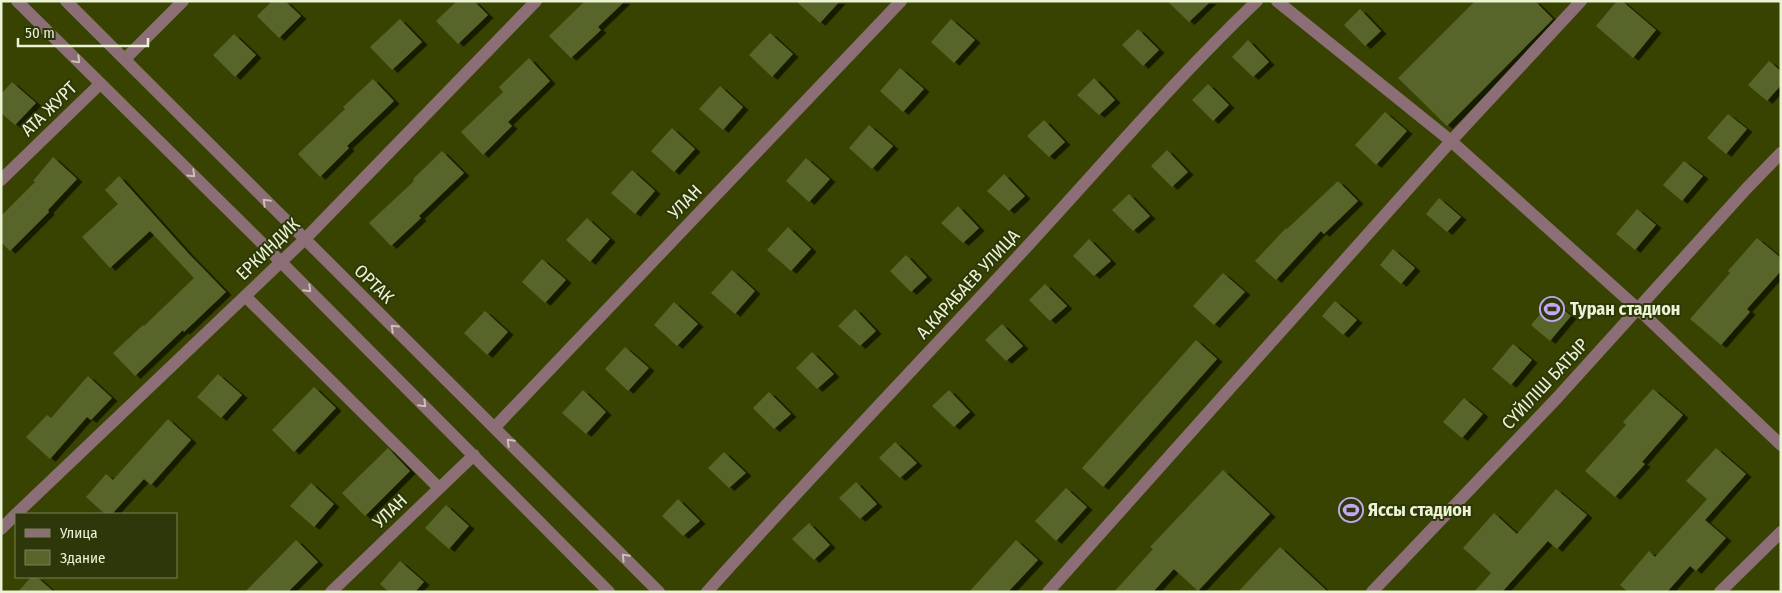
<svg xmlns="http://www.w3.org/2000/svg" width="1782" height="593" viewBox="0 0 1782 593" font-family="'Fira Sans Condensed',sans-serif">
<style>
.building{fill:#58652a;filter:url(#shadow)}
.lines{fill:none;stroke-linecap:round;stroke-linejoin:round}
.minor{stroke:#8b6e76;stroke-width:12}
.oneway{stroke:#c9c4b2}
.labels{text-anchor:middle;stroke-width:4;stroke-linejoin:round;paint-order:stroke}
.street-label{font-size:18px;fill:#eaf3d3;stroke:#2e3709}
.poi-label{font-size:18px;font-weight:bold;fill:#eaf3d3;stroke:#2e3709;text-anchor:start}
</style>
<defs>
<filter id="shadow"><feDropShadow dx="5.5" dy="3" stdDeviation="0" flood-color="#0009"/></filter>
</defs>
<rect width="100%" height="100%" fill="#384301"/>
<path class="building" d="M 272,1 L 285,1 L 301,16 L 279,38 L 257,16 Z
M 457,1 L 474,1 L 488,15 L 458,44 L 436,21 Z
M 585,1 L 625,1 L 598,27 L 601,30 L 571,58 L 549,36 Z
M 796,1 L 840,1 L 820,23 Z
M 1167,1 L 1211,1 L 1189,22 Z
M 1475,1 L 1535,1 L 1553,19 L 1447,126 L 1398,78 Z
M 1617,1 L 1622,1 L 1656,30 L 1633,58 L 1596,26 Z
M 1360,9 L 1381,31 L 1365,46 L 1344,25 Z
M 400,19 L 422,42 L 392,70 L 370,47 Z
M 951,19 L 975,40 L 954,63 L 931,42 Z
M 1138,29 L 1159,50 L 1143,66 L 1122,45 Z
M 770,33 L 793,54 L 772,77 L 749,55 Z
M 234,34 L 256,55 L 235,77 L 213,55 Z
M 1248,40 L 1269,62 L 1253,77 L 1232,57 Z
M 529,58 L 550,81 L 508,122 L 512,126 L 483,155 L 461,132 L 503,92 L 499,87 Z
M 1769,61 L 1781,71 L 1781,85 L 1767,101 L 1748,85 Z
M 900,68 L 924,89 L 903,112 L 880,91 Z
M 1094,78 L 1115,100 L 1099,115 L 1077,95 Z
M 373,79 L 394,101 L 347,146 L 349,148 L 320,177 L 298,154 L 345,109 L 343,107 Z
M 12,82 L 36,103 L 15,125 L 1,113 L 1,94 Z
M 1208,84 L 1229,105 L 1213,121 L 1192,100 Z
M 720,86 L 743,107 L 723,130 L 699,109 Z
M 1385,112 L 1407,131 L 1376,165 L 1355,145 Z
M 1728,114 L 1747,129 L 1726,154 L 1707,138 Z
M 1044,120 L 1065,142 L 1049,157 L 1027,136 Z
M 869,125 L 893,146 L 872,169 L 849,148 Z
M 672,128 L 695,149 L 674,172 L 651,151 Z
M 1167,150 L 1188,172 L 1172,187 L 1151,166 Z
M 442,151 L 464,173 L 419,216 L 421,218 L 391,246 L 369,223 L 414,181 L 413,179 Z
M 53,157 L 77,179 L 48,210 L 49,212 L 10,251 L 1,242 L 1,216 L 35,182 L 33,181 Z
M 806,158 L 830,179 L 809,202 L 786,181 Z
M 1684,161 L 1703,176 L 1682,201 L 1663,185 Z
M 632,170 L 655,191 L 635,214 L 611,193 Z
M 1004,174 L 1025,196 L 1009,211 L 987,191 Z
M 119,176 L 189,254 L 226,292 L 184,332 L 183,330 L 135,376 L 113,353 L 143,325 L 144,326 L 194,278 L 150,231 L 110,268 L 82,237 L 118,204 L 105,190 Z
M 1338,181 L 1358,201 L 1324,234 L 1321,231 L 1276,280 L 1255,261 L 1286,228 L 1287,229 Z
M 1129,194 L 1150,216 L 1133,231 L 1112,210 Z
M 1439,198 L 1461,217 L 1447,232 L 1426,214 Z
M 958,206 L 979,228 L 963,243 L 941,223 Z
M 1637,209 L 1656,225 L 1635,250 L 1616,234 Z
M 587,218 L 610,239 L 590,262 L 566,240 Z
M 788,227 L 811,249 L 791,271 L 767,250 Z
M 1757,238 L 1781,258 L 1781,271 L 1747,309 L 1750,312 L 1721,345 L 1690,319 L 1730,273 L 1728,271 Z
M 1089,239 L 1111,261 L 1094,276 L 1073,256 Z
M 1393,249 L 1415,268 L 1401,284 L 1380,265 Z
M 906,255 L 927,277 L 911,292 L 890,271 Z
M 542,259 L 566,280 L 545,303 L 522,282 Z
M 732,270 L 755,291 L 735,314 L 711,293 Z
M 1223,273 L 1245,292 L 1214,325 L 1193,306 Z
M 1045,284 L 1067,306 L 1050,321 L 1029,300 Z
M 1552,300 L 1571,316 L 1550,341 L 1531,325 Z
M 1335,301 L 1357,320 L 1343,335 L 1322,316 Z
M 674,302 L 698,324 L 677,346 L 654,325 Z
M 855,309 L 876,331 L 860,346 L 838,326 Z
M 485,311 L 508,332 L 487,355 L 464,333 Z
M 1002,324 L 1023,346 L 1006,361 L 985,340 Z
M 1196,340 L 1217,359 L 1103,487 L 1082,468 Z
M 1513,344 L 1532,360 L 1511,385 L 1492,369 Z
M 625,347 L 649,368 L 628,391 L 605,369 Z
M 812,352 L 834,374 L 817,389 L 796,368 Z
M 218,374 L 242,395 L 221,418 L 197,397 Z
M 88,376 L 112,398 L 91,420 L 87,417 L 50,459 L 26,437 L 47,415 L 51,418 Z
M 314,387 L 336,408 L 294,452 L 272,430 Z
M 1653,389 L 1683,415 L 1642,462 L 1645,464 L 1615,497 L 1585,471 L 1626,425 L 1623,422 Z
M 583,390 L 606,412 L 586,434 L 562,413 Z
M 949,390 L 970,412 L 954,427 L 932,406 Z
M 769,392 L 791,414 L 774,429 L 753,408 Z
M 1464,398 L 1483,414 L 1462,438 L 1443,422 Z
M 168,419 L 191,440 L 151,485 L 144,479 L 112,514 L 105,514 L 86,497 L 106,474 L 113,480 Z
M 895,442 L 917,463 L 900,478 L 879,458 Z
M 388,448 L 410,471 L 365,516 L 342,493 Z
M 1716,448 L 1746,474 L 1705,520 L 1726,538 L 1696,571 L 1690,566 L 1667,592 L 1628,592 L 1620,585 L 1649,551 L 1655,557 L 1707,499 L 1686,481 Z
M 724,452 L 746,473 L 729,488 L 708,468 Z
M 1223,470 L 1270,514 L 1198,591 L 1174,569 L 1153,592 L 1114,592 L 1153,549 L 1150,547 Z
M 856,482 L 877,504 L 860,519 L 839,498 Z
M 311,483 L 334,504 L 314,527 L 290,506 Z
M 1066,488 L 1087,507 L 1056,541 L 1035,521 Z
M 1556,489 L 1587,515 L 1557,549 L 1548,541 L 1502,592 L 1474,592 L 1491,573 L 1463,548 L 1494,513 L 1517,534 Z
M 678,499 L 700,521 L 683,536 L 662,516 Z
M 446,505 L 469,526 L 449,549 L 425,528 Z
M 809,523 L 830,545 L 814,560 L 792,539 Z
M 296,540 L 318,562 L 288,592 L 245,592 Z
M 1016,540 L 1038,560 L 1008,592 L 969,592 Z
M 1280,547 L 1328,592 L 1238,592 Z
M 400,561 L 424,582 L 415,592 L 389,592 L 380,584 Z
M 31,577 L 37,577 L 54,592 L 18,592 Z"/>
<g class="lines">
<path class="minor" d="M 17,1 L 281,262 L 609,592
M 66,1 L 659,592
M 1277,1 L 1451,141 L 1638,309 L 1781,445
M 125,59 L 183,1
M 1,180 L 100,84
M 245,296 L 439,488
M 495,427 L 901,1
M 16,514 L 304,240 L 536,1
M 1,529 L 16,514
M 331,592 L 474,455
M 707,592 C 806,481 909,374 1010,265 C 1092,177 1170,84 1257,1
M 1048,592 L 1451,141 L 1581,1
M 1372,592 L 1557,398 L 1747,188 L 1781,153
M 1720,592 L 1781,532"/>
</g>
<defs><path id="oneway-chevron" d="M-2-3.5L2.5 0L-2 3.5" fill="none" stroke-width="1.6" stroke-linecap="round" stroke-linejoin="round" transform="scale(1.25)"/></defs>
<g class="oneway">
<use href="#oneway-chevron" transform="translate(77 60) rotate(45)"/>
<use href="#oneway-chevron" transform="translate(192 174) rotate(44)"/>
<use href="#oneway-chevron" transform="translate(266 202) rotate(-135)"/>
<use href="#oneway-chevron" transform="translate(308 289) rotate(45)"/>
<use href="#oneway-chevron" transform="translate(394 328) rotate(-136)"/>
<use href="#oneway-chevron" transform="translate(423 404) rotate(45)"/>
<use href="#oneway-chevron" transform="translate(510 442) rotate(-135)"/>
<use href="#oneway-chevron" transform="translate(625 557) rotate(-135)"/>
</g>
<defs>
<symbol id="stadium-ring" viewBox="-11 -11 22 22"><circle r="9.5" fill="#2e3709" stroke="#c2a8f3" stroke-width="1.5"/><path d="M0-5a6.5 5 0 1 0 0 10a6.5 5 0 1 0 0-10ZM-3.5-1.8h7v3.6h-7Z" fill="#c2a8f3"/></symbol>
</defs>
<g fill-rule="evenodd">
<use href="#stadium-ring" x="1538" y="295" width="28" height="28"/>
<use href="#stadium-ring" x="1337" y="496" width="28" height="28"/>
</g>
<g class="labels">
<g class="street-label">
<text transform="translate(49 109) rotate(-44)" y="6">АТА ЖУРТ</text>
<text transform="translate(685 202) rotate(-46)" y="6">УЛАН</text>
<text transform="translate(268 249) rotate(-44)" y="6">ЕРКИНДИК</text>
<text transform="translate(374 284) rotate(44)" y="6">ОРТАК</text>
<text transform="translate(968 284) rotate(-47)" y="6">А.КАРАБАЕВ УЛИЦА</text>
<text transform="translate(1545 384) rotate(-47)" y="6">СҮЙІЛІШ БАТЫР</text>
<text transform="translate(390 511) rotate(-44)" y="6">УЛАН</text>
</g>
<g class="poi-label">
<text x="1570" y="315">Туран стадион</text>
<text x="1368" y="516">Яссы стадион</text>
</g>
</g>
<rect width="1782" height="593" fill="none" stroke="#eaf3d3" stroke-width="5"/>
<rect x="15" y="513" width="162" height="65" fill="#2e3709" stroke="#79825a"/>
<rect x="25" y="529" width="25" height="8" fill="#8b6e76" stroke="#79825a"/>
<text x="60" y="538" font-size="15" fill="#eaf3d3">Улица</text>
<rect x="25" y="550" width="25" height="15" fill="#58652a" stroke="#79825a"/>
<text x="60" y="563" font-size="15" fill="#eaf3d3">Здание</text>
<path d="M18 38v8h130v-8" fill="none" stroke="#eaf3d3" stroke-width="2.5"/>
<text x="25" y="38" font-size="15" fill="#eaf3d3" stroke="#2e3709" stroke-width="4" paint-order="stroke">50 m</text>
</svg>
